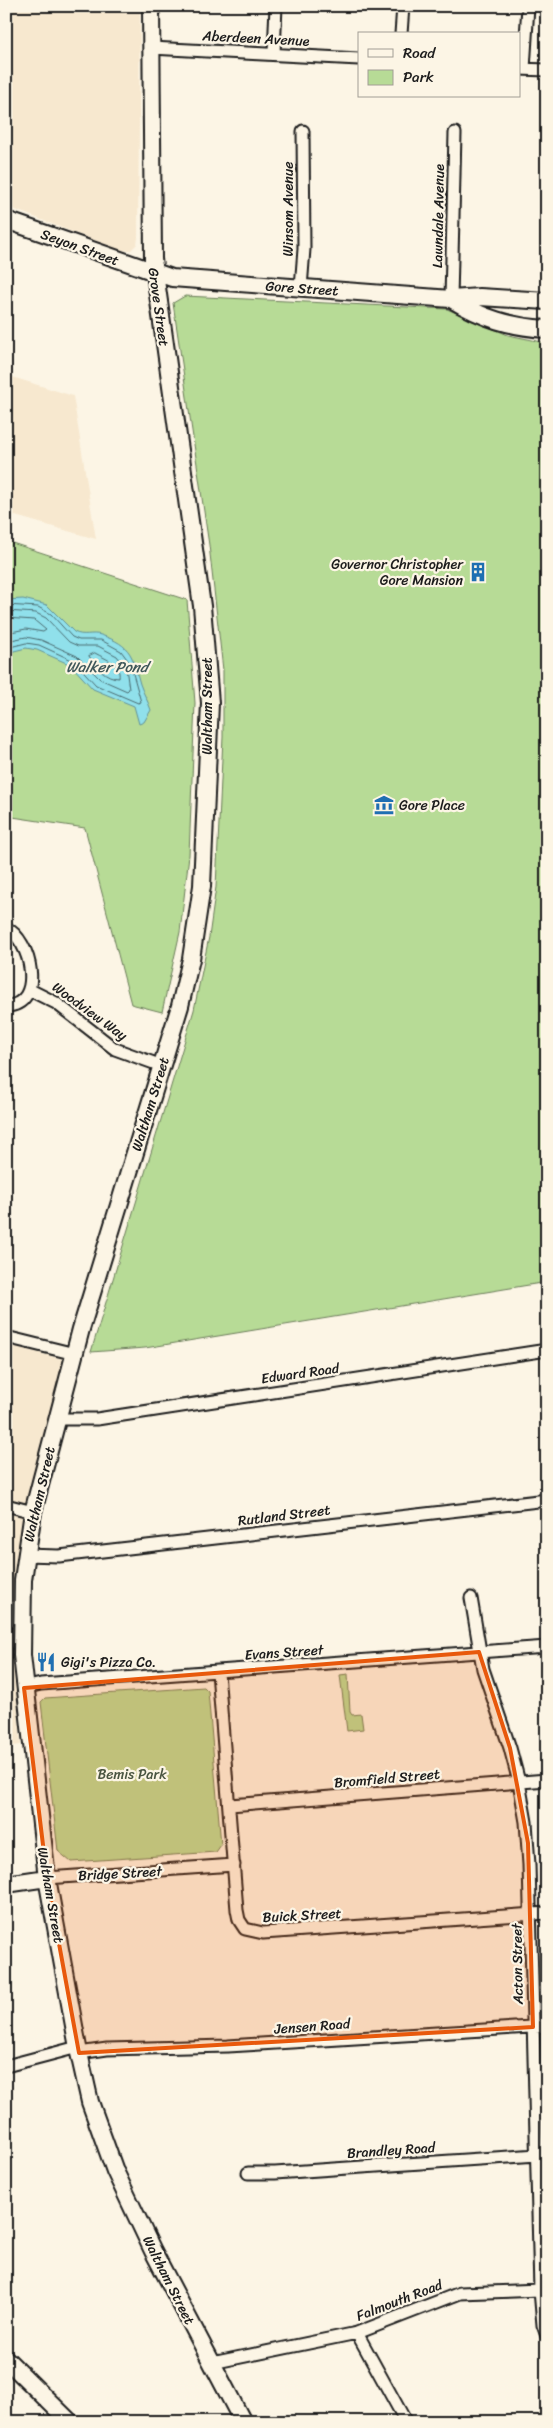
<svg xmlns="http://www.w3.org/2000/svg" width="553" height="2428" viewBox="0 0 553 2428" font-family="Sriracha,sans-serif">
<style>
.built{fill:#f7e8cf}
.green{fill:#b7db96;stroke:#6a7c59}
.water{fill:#90e0eb;stroke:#629298}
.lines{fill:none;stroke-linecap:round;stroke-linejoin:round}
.shore{stroke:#4a6a6f;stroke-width:1}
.street-casing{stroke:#1c1c1c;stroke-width:15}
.secondary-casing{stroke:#1c1c1c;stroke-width:20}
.street{stroke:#fcf5e5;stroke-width:11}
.secondary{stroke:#fcf5e5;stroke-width:16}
.marked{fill:#e8590c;fill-opacity:0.2;stroke:#e8590c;stroke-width:4;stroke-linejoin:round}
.labels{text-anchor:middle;stroke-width:4.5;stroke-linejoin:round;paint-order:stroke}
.street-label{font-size:14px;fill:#1c1c1c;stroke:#fcf5e5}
.poi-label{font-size:14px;fill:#1c1c1c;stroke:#fcf5e5;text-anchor:start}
.park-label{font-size:14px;fill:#4a5541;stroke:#fcf5e5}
.water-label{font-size:15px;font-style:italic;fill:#3f575a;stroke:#fcf5e5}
</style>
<rect width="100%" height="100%" fill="#fcf5e5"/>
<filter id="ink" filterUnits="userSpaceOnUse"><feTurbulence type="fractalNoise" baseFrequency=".02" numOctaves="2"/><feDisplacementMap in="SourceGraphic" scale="10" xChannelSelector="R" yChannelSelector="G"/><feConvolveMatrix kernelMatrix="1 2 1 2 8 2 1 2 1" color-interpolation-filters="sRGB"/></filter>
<g filter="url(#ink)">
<path class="built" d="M 6,6 L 140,6 L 138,238 L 137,244 L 131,250 L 121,251 L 6,206 Z
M 6,375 L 73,396 L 96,539 L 12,515 L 6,511 Z
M 6,1344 L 66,1360 L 21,1528 L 14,1637 L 21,1745 L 6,1747 Z"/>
<path class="green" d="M 185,296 L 447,309 L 508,335 L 547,343 L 547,1282 L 145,1348 L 91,1352 L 194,1010 L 209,937 L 216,887 L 223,737 L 223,670 L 209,545 L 173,303 Z
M 6,541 L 187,600 L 195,703 L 189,855 L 180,932 L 162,1012 L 131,1004 L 85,828 L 6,816 Z
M 348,1674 L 350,1712 L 352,1715 L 361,1714 L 363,1729 L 347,1731 L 340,1675 Z
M 204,1687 L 208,1691 L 221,1845 L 216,1852 L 71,1862 L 58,1851 L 41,1702 L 45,1698 Z"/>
<path class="water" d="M 23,599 L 47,605 L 74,632 C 83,637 92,632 101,635 C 133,646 132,656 140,684 C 143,693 148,701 151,710 L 144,722 L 139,724 L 134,706 L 93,689 L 71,665 L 37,650 L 26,648 L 6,653 L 6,600 Z"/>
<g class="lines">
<path class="shore" d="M 6,605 L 38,607 L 51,614 L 72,637 L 79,640 L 101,640 L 121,651 L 130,663 L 141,702 L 138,703 L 96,685 L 74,661 L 39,645 L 26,643 L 6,648
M 6,611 L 36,613 L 46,618 L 69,642 L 78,646 L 98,646 L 117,656 L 126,668 L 129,689 L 127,691 L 100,679 L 77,656 L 41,640 L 26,637 L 6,641
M 6,618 L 34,620 L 46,630 L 43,632 L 26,629 L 6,633
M 95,653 C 107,660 121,663 119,678 C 106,678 96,667 89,656 Z"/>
<defs>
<path id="street" d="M 401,34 L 403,6
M 151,48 L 359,59
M 274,53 L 276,6
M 519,69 L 547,70
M 524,69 L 528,6
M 301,288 L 304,249 L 303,131
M 451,299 L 455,133
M 6,928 C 31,939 46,1005 6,1006
M 30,990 L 56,1003 L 115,1049 L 162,1066
M 6,1337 L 75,1354
M 58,1419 L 97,1419 L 547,1350
M 6,1505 L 33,1512
M 25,1555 L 59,1556 L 547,1500
M 471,1598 L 483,1669 L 510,1748 L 519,1782 L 526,1822 L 529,1865 L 540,2290 L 543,2325 L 547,2336
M 218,1672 L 237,1910 L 239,1920 L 245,1929 L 263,1933 L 547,1913
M 24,1688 L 41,1684 L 547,1647
M 230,1805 L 547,1780
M 47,1878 L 234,1865
M 79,2053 L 107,2049 L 228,2046 L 547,2026
M 6,2066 L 78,2047
M 248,2173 L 275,2173 L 537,2155
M 357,2333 L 406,2422
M 212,2363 L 357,2333 L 460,2293 L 540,2290"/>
<path id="secondary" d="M 151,6 L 153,259 L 202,606 L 210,703 L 202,886 L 191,959 L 180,1006 L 81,1329 L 33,1512 L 23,1580 L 22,1655 L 47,1878 L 79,2053 L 90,2102 L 115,2171 L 153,2251 L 243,2422
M 6,220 L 172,278 L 451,299 L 480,297 L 547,301
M 451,299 C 482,318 511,327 547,329
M 6,1884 L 47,1878
M 6,2359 L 70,2422"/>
</defs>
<use href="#street" class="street-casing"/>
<use href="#secondary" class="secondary-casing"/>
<use href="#street" class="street"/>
<use href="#secondary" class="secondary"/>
</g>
</g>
<path class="marked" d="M 479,1652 L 510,1748 L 528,1843 L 533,2027 L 79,2053 L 47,1878 L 24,1688 Z"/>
<defs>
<symbol id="building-bare" viewBox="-9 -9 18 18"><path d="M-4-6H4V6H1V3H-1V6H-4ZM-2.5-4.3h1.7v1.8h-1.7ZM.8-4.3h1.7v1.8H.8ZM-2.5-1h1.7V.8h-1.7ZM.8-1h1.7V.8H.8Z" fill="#1f6fb2" stroke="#fcf5e5" stroke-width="2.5" paint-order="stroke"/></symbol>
<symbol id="museum-bare" viewBox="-9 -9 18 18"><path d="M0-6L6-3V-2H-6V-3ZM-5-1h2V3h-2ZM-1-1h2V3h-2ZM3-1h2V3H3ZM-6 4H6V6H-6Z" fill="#1f6fb2" stroke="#fcf5e5" stroke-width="2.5" paint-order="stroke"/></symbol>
<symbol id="restaurant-bare" viewBox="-9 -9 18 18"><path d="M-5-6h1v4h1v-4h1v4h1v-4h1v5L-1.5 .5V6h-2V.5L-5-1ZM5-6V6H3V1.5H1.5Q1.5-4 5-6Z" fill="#1f6fb2" stroke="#fcf5e5" stroke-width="2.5" paint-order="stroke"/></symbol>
</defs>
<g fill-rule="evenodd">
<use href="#building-bare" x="464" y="558" width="28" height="28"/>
<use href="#museum-bare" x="370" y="791" width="28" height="28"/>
<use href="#restaurant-bare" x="32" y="1648" width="28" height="28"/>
</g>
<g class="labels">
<g class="street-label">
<text transform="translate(256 38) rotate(3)" y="5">Aberdeen Avenue</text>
<text transform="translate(288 209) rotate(-90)" y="5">Winsom Avenue</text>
<text transform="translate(438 216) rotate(-89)" y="5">Lawndale Avenue</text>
<text transform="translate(80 247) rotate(20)" y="5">Seyon Street</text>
<text transform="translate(302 288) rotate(4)" y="5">Gore Street</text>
<text transform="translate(159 307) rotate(82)" y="5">Grove Street</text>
<text transform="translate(207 706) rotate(-90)" y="5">Waltham Street</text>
<text transform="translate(90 1011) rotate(36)" y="5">Woodview Way</text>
<text transform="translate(150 1104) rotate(-73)" y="5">Waltham Street</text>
<text transform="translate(300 1373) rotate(-8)" y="5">Edward Road</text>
<text transform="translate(39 1494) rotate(-77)" y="5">Waltham Street</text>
<text transform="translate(284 1515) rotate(-7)" y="5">Rutland Street</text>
<text transform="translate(284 1652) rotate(-4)" y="5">Evans Street</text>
<text transform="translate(387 1778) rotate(-5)" y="5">Bromfield Street</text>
<text transform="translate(120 1873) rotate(-3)" y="5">Bridge Street</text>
<text transform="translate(51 1895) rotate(80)" y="5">Waltham Street</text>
<text transform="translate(302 1915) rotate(-3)" y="5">Buick Street</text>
<text transform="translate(517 1964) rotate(-91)" y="5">Acton Street</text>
<text transform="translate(312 2026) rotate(-4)" y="5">Jensen Road</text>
<text transform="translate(391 2150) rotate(-4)" y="5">Brandley Road</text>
<text transform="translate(169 2280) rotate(63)" y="5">Waltham Street</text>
<text transform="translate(399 2300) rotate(-21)" y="5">Falmouth Road</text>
</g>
<g class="poi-label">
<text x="463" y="569" text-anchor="end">Governor Christopher<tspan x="463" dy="16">Gore Mansion</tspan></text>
<text x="399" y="810">Gore Place</text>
<text x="61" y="1667">Gigi's Pizza Co.</text>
</g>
<g class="park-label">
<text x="132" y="1779">Bemis Park</text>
</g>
<g class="water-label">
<text x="107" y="672">Walker Pond</text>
</g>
</g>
<rect width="553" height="2428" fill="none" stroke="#fcf5e5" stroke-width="25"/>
<rect x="12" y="12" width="528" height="2403" fill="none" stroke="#1c1c1c" stroke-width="2" filter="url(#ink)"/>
<rect x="358" y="32" width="162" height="65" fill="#fcf5e5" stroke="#a29e95"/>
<rect x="368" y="49" width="25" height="8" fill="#fcf5e5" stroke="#a29e95"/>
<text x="403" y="58" font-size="15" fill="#1c1c1c">Road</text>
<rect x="368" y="70" width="25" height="15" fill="#b7db96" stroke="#a29e95"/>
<text x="403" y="82" font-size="15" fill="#1c1c1c">Park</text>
</svg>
